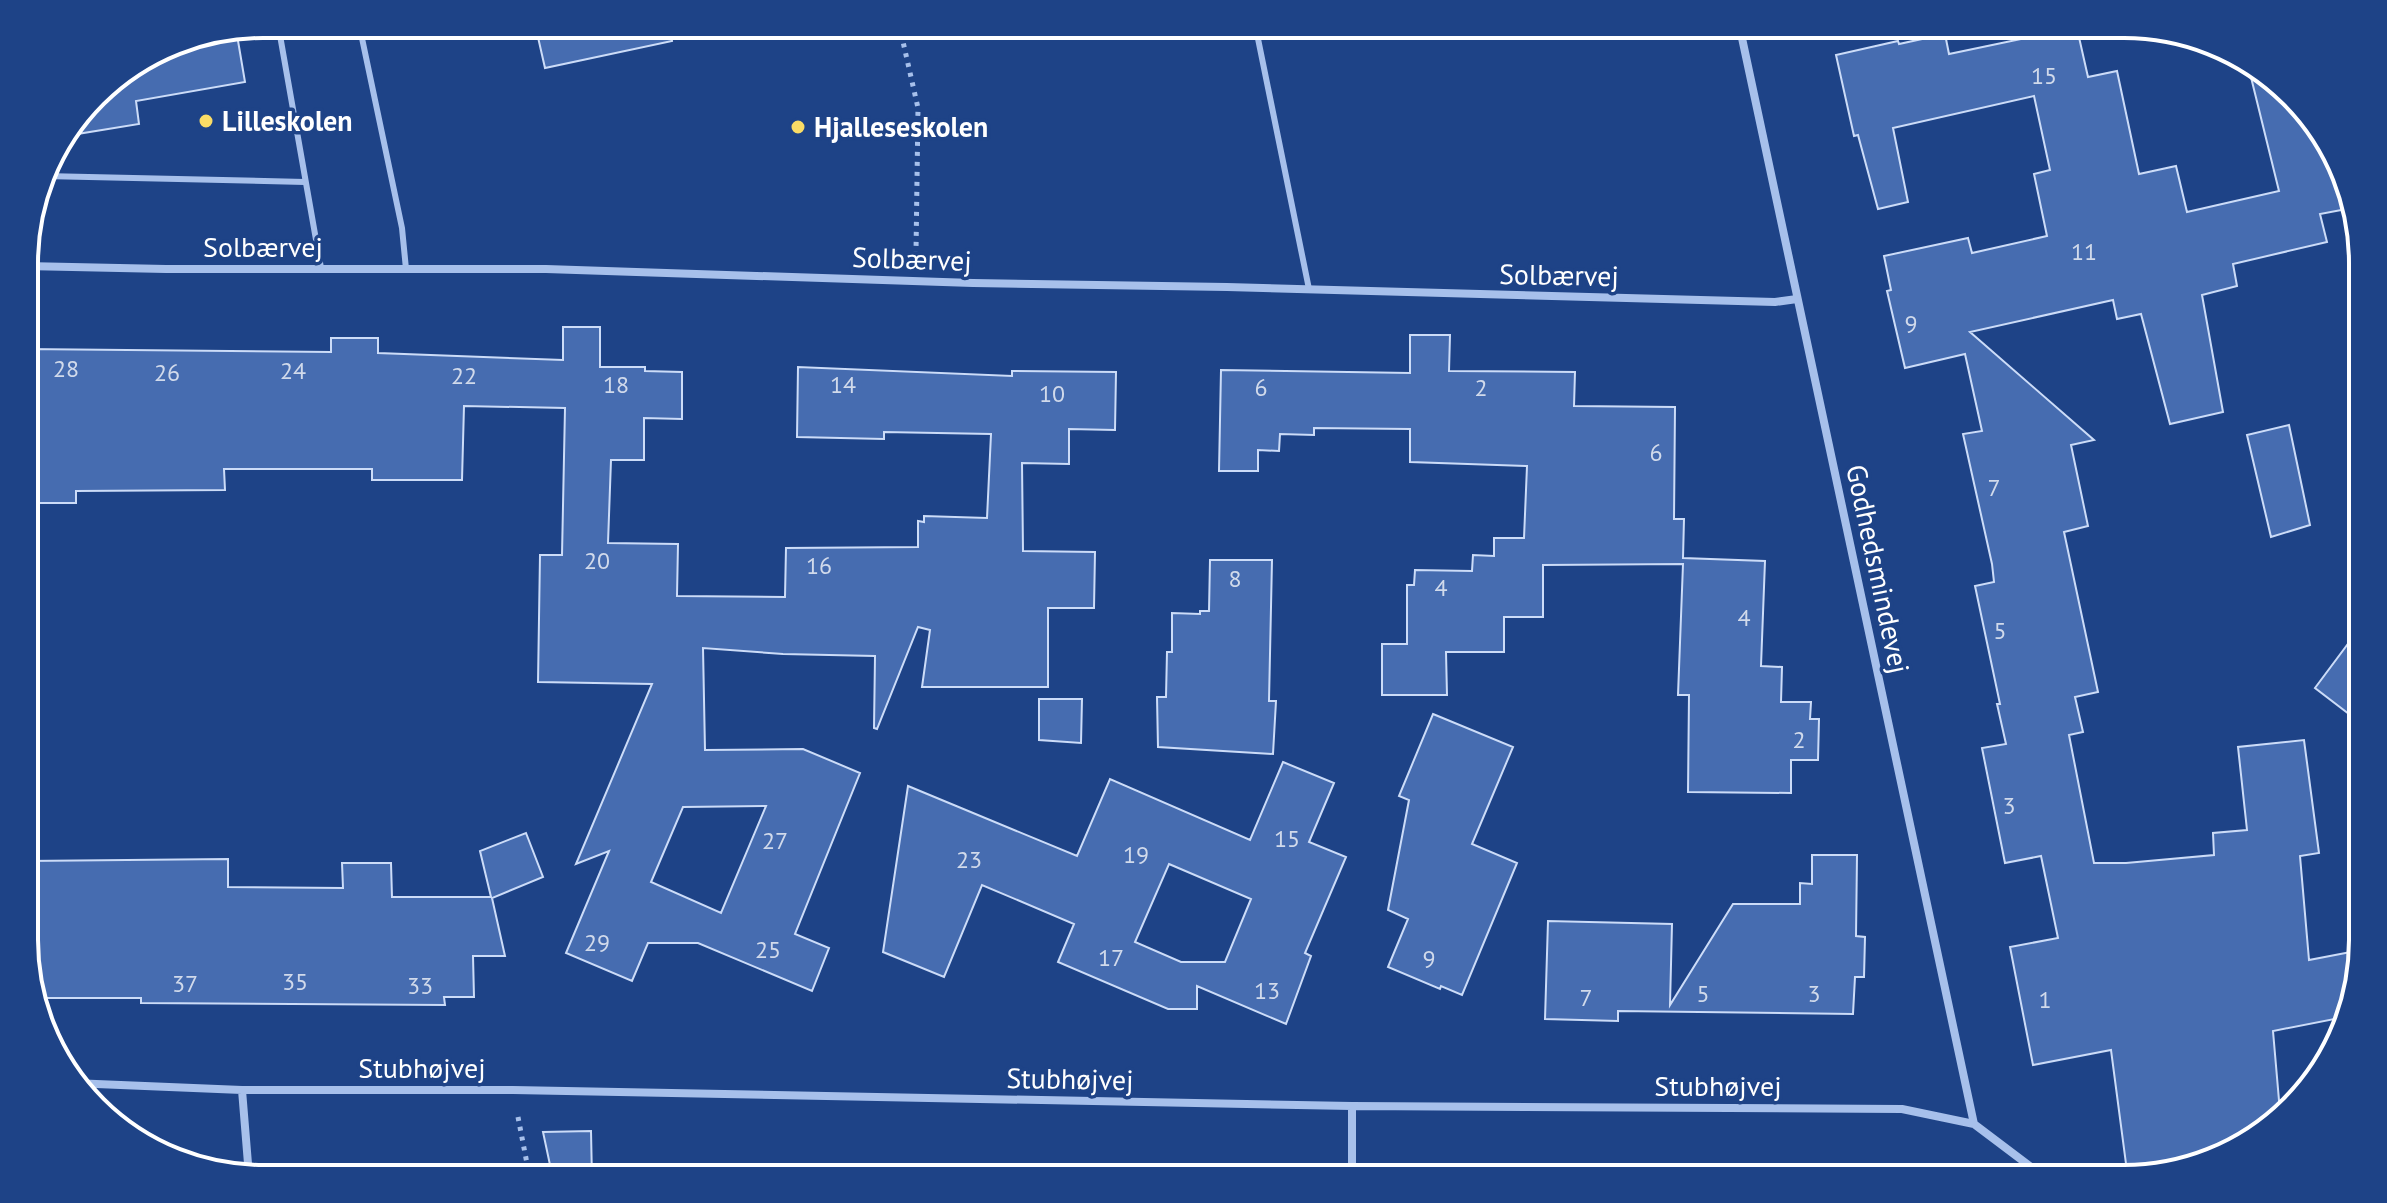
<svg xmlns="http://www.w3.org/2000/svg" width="2387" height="1203" viewBox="0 0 2387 1203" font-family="'PT Sans',sans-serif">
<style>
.building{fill:#466cb0;stroke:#ccdcf8;stroke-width:2;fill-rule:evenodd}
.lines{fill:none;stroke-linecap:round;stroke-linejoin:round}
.path{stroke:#a7c0eb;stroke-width:5;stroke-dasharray:4 6;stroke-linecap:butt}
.service{stroke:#a7c0eb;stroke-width:6}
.minor{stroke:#a7c0eb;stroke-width:8}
.poi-dot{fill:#fadc66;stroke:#1e4387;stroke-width:3}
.labels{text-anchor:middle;stroke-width:7;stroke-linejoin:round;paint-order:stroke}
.number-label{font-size:24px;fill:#d1daeb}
.poi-label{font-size:28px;font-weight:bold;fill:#fff;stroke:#1e4387;text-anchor:start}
.street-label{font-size:28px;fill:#fff;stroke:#1e4387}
.rim{fill:none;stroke:#fff;stroke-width:4}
</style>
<rect width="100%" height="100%" fill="#1e4387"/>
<path class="building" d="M 535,24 L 670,24 L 672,41 L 545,68 Z
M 2017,24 L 2076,24 L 2088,77 L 2117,71 L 2139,174 L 2176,166 L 2187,212 L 2279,191 L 2248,65 L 2322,130 L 2352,208 L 2320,214 L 2327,242 L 2233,264 L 2237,286 L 2202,295 L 2223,412 L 2170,424 L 2141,314 L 2117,319 L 2113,300 L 1970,332 L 2094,440 L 2071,445 L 2088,526 L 2064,532 L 2098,692 L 2075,697 L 2083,732 L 2069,735 L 2094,863 L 2126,863 L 2214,855 L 2213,833 L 2247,830 L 2238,747 L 2304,740 L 2319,853 L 2300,856 L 2309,960 L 2361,950 L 2345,1017 L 2273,1031 L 2280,1112 L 2257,1138 L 2139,1178 L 2128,1179 L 2111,1050 L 2033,1065 L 2010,947 L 2058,938 L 2041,856 L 2005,863 L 1982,748 L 2006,744 L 1997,704 L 2000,704 L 1975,586 L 1994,582 L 1992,564 L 1963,434 L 1982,431 L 1965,354 L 1905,368 L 1887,291 L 1891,290 L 1884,256 L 1968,238 L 1972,253 L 2047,236 L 2034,174 L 2050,170 L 2034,96 L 1893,128 L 1908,202 L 1878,209 L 1858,135 L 1854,136 L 1836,55 L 1898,41 L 1899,44 L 1945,34 L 1949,54 L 2021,39 Z
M 236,29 L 245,82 L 136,101 L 139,124 L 65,136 L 105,84 L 172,42 Z
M 563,327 L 600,327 L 600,367 L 645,367 L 645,371 L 682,372 L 682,419 L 644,418 L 644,460 L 611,460 L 608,543 L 678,544 L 677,596 L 785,597 L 786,548 L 918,547 L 918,521 L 924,522 L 924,516 L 987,518 L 991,434 L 884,432 L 884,439 L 797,437 L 798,367 L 1012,376 L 1012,371 L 1116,372 L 1115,430 L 1069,429 L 1069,464 L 1022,463 L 1023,551 L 1095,552 L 1094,608 L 1048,608 L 1048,687 L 922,687 L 930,630 L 918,627 L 877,729 L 874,728 L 875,656 L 783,654 L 703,648 L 705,750 L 803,749 L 860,773 L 795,934 L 829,948 L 812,991 L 698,943 L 648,943 L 632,981 L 566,953 L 609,851 L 576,864 L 652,684 L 538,682 L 540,555 L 562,555 L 565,408 L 464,406 L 462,480 L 372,480 L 372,469 L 224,469 L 225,490 L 76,491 L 76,503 L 25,503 L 25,349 L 331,352 L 331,338 L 378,338 L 378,353 L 563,360 ZM 766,806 L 721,913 L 651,882 L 683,807 Z
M 1410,335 L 1450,335 L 1449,371 L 1575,372 L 1574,406 L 1675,407 L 1674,519 L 1684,519 L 1683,558 L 1765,561 L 1761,666 L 1782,667 L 1781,702 L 1811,702 L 1810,719 L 1819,719 L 1818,760 L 1791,760 L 1791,793 L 1688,792 L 1689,695 L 1678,695 L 1683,564 L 1543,565 L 1543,617 L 1504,617 L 1504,652 L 1446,652 L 1447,695 L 1382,695 L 1382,644 L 1407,644 L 1407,585 L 1414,585 L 1415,570 L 1472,571 L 1473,555 L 1494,556 L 1494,538 L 1524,538 L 1527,466 L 1410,462 L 1410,429 L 1314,428 L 1314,435 L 1280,434 L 1279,451 L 1258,450 L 1258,471 L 1219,471 L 1221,370 L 1410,373 Z
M 2289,425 L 2310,525 L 2271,537 L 2247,435 Z
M 1210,560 L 1272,560 L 1269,701 L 1276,701 L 1273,754 L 1158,747 L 1157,697 L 1166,697 L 1167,652 L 1172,652 L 1172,613 L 1200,614 L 1200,611 L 1209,611 Z
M 2362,625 L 2362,724 L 2315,688 Z
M 1039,699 L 1082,699 L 1081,743 L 1039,740 Z
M 1433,714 L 1513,747 L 1472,844 L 1517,863 L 1462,995 L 1441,986 L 1440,989 L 1388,967 L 1408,919 L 1388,910 L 1409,800 L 1399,796 Z
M 1283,762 L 1334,783 L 1309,842 L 1346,857 L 1305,953 L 1311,956 L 1286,1024 L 1197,986 L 1197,1009 L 1168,1009 L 1058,962 L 1074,924 L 982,885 L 944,977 L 883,952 L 908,786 L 1077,856 L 1110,779 L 1250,840 ZM 1169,864 L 1251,899 L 1225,962 L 1181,962 L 1135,942 Z
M 526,833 L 543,877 L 492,898 L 505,956 L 473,956 L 474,997 L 444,997 L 445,1005 L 141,1003 L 141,998 L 37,998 L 26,971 L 26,861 L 228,859 L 228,887 L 343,888 L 342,863 L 391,863 L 392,897 L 491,897 L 480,851 Z
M 1812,855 L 1857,855 L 1856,936 L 1865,937 L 1864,977 L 1855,977 L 1853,1014 L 1618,1011 L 1618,1021 L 1545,1019 L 1548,921 L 1672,924 L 1670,1005 L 1733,904 L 1800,904 L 1800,883 L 1812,884 Z
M 591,1131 L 592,1179 L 553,1179 L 543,1132 Z"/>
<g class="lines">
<path class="path" d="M 899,24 L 918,108 L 916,252
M 518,1117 L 530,1179"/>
<path class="service" d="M 278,24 L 321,268
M 359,24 L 402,228 L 406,269
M 1255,24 L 1309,289
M 44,176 L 305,182"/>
<path class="minor" d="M 1739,24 L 1974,1124
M 25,266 L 166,269 L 546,269 L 973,283 L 1227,287 L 1775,302 L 1797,299
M 72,1083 L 242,1090 L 513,1090 L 1352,1106 L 1902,1109 L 1974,1124 L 2047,1179
M 242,1090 L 249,1176
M 1352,1179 L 1352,1106"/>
</g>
<g class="poi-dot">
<circle cx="206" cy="121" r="8"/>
<circle cx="798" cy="127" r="8"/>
</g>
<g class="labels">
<g class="number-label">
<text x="2044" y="84">15</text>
<text x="2084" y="260">11</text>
<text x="1911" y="332">9</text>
<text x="66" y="377">28</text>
<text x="293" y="379">24</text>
<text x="167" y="381">26</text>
<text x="464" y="384">22</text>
<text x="616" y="393">18</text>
<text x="843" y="393">14</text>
<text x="1261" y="396">6</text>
<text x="1481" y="396">2</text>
<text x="1052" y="402">10</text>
<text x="1656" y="461">6</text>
<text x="1994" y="496">7</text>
<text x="597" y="569">20</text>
<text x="819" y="574">16</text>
<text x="1235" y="587">8</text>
<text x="1441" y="596">4</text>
<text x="1744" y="626">4</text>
<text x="2000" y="639">5</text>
<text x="1799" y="748">2</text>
<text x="2009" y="814">3</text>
<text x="1287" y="847">15</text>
<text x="775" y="849">27</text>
<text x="1136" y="863">19</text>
<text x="969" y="868">23</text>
<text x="597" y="951">29</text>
<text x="768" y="958">25</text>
<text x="1111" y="966">17</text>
<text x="1429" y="967">9</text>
<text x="295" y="990">35</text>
<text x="185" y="992">37</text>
<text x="420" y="994">33</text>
<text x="1267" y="999">13</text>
<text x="1703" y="1002">5</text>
<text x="1814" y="1002">3</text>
<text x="1586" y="1006">7</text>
<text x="2045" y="1008">1</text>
</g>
<g class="poi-label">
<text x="222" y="131">Lilleskolen</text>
<text x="814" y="137">Hjalleseskolen</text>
</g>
<g class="street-label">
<text x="263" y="257">Solbærvej</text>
<text transform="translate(912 259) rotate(2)" y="10">Solbærvej</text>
<text transform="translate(1559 275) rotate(1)" y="10">Solbærvej</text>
<text transform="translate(1878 569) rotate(78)" y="10">Godhedsmindevej</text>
<text x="422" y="1078">Stubhøjvej</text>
<text transform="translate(1070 1079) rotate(1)" y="10">Stubhøjvej</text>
<text x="1718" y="1096">Stubhøjvej</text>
</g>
</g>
<path d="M0 0H2387V1203H0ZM263 38H2124A225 225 0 0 1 2349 263V940A225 225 0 0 1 2124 1165H263A225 225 0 0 1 38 940V263A225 225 0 0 1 263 38Z" fill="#1e4387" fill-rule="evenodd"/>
<path class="rim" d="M263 38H2124A225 225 0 0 1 2349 263V940A225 225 0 0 1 2124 1165H263A225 225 0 0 1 38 940V263A225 225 0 0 1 263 38Z"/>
</svg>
